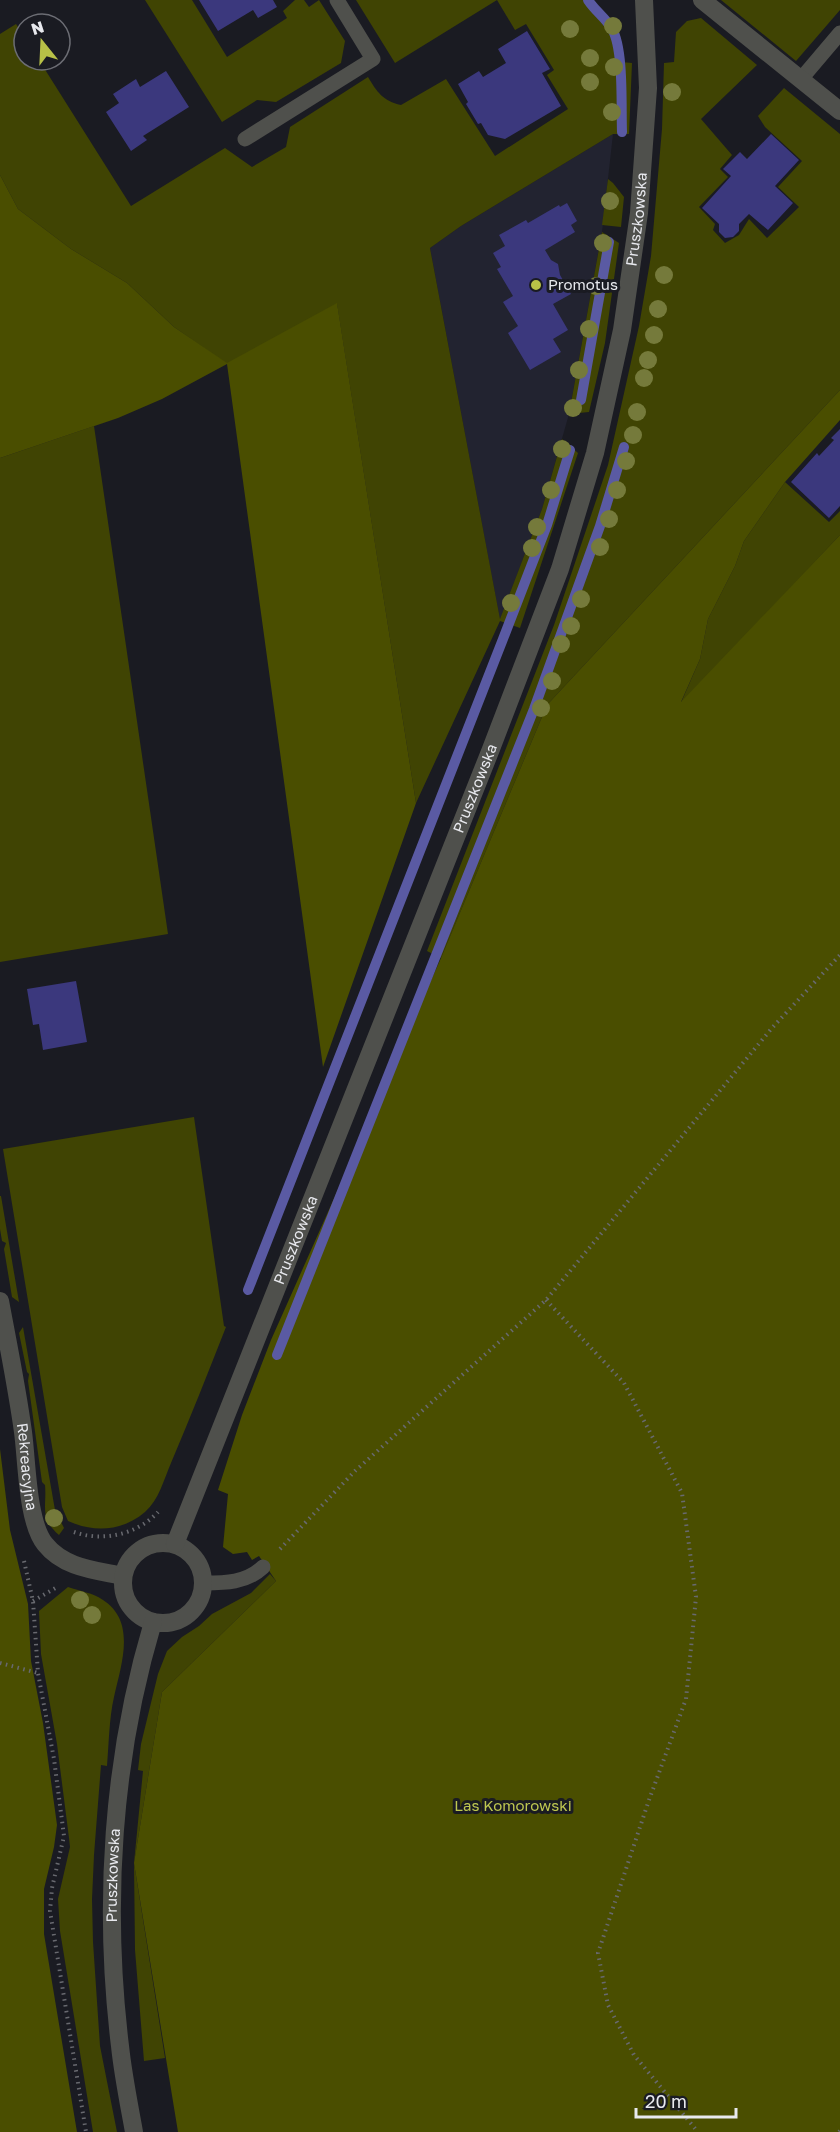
<svg xmlns="http://www.w3.org/2000/svg" width="840" height="2132" viewBox="0 0 840 2132" font-family="'Golos Text',sans-serif">
<style>
.built{fill:#222330}
.green{fill:#404403}
.forest{fill:#4a4e00}
.lines{fill:none;stroke-linecap:round;stroke-linejoin:round}
.stream{stroke:#5a5aa3;stroke-width:10}
.building{fill:#3b387d}
.path{stroke:#68696f;stroke-width:4;stroke-dasharray:1.5 4.5;stroke-linecap:butt}
.service{stroke:#4f504c;stroke-width:15}
.minor{stroke:#4f504c;stroke-width:18}
.tertiary{stroke:#4f504c;stroke-width:18}
.tree{fill:#757a3b}
.poi-dot{fill:#b8c147;stroke:#1a1b22;stroke-width:2}
.labels{text-anchor:middle;stroke-width:6;stroke-linejoin:round;paint-order:stroke}
.street-label{font-size:15px;fill:#e8e9ee;stroke:#1a1b22}
.poi-label{font-size:15px;fill:#e8e9ee;stroke:#1a1b22;text-anchor:start}
.park-label{font-size:15px;fill:#bfc850;stroke:#1a1b22}
</style>
<rect width="100%" height="100%" fill="#1a1b22"/>
<path class="built" d="M 613,134 L 602,232 L 569,414 L 542,509 L 500,620 L 430,248 L 461,226 Z"/>
<path class="green" d="M 145,0 L 192,0 L 227,57 L 287,18 L 283,11 L 295,0 L 304,0 L 309,7 L 319,0 L 345,41 L 341,63 L 276,102 L 257,100 L 222,122 Z
M 356,0 L 592,0 L 616,27 L 620,35 L 622,62 L 632,63 L 629,134 L 613,134 L 461,226 L 430,248 L 500,619 L 542,509 L 562,439 L 578,453 L 520,628 L 500,621 L 416,803 L 337,304 L 227,364 L 174,327 L 127,283 L 71,249 L 18,209 L 0,175 L 0,34 L 16,24 L 24,36 L 24,60 L 39,60 L 131,206 L 225,148 L 252,167 L 286,147 L 290,127 L 368,77 C 377,92 383,101 401,105 L 446,79 L 495,156 L 568,109 L 547,75 L 554,70 L 526,24 L 515,30 L 497,0 L 395,63 Z
M 721,0 L 840,0 L 840,10 L 796,61 Z
M 701,18 L 757,65 L 701,119 L 732,155 L 720,169 L 728,177 L 699,207 L 715,224 L 713,230 L 725,243 L 739,235 L 749,219 L 767,238 L 799,207 L 778,187 L 802,161 L 765,127 L 758,116 L 784,88 L 840,134 L 840,390 L 547,705 L 441,958 L 427,951 L 554,625 L 608,465 L 639,326 L 651,256 L 662,129 L 664,63 L 674,62 L 676,32 L 687,21 Z
M 608,179 L 613,183 L 624,197 L 621,227 L 602,225 Z
M 602,232 L 619,243 L 605,343 L 589,412 L 569,414 Z
M 94,426 L 168,934 L 0,962 L 0,458 Z
M 785,482 L 829,522 L 840,511 L 840,535 L 680,705 L 700,659 L 708,619 L 735,566 L 744,541 Z
M 194,1117 L 224,1326 L 226,1327 C 208,1373 190,1418 171,1463 C 164,1479 159,1500 145,1512 C 123,1531 94,1533 68,1521 L 62,1507 L 3,1149 Z
M 0,1196 L 1,1196 L 19,1302 L 12,1297 L 4,1249 L 6,1243 L 2,1241 L 0,1229 Z
M 23,1327 L 55,1510 L 64,1528 L 59,1535 C 39,1518 47,1506 45,1485 L 42,1482 L 28,1381 L 29,1374 L 27,1372 L 19,1333 Z
M 270,1574 L 276,1581 L 162,1692 L 134,1863 L 165,2058 L 144,2061 L 135,1950 L 134,1863 L 143,1771 L 138,1770 L 141,1744 L 158,1674 L 167,1651 L 182,1637 L 199,1626 L 212,1614 L 251,1593 Z
M 68,1587 C 80,1591 93,1593 103,1600 C 137,1622 121,1665 114,1697 C 109,1719 109,1743 107,1766 L 101,1765 L 94,1855 L 92,1899 L 93,1942 L 100,2046 L 117,2132 L 93,2132 L 60,1931 L 58,1899 L 70,1847 L 69,1838 L 57,1744 L 41,1654 L 39,1611 Z"/>
<path class="forest" d="M 0,175 L 18,209 L 71,249 L 127,283 L 174,327 L 227,363 L 337,303 L 416,803 L 323,1067 L 227,364 L 162,399 L 118,418 L 0,458 Z
M 840,390 L 840,420 L 785,482 L 744,541 L 735,566 L 708,619 L 700,659 L 681,702 L 840,535 L 840,2132 L 178,2132 L 134,1863 L 162,1692 L 276,1581 L 259,1556 L 252,1560 L 247,1552 L 233,1554 L 223,1547 L 228,1494 L 218,1490 L 242,1415 L 271,1340 L 441,958 L 547,705 Z
M 0,1449 L 10,1530 L 28,1604 L 31,1661 L 43,1723 L 57,1825 L 54,1847 L 44,1889 L 44,1934 L 77,2132 L 0,2132 Z"/>
<g class="lines">
<path class="stream" d="M 588,0 C 595,11 606,18 612,29 C 624,49 621,107 622,132
M 581,400 L 609,242
M 248,1290 L 503,639 L 547,525 L 570,450
M 277,1355 L 534,709 L 600,526 L 624,447"/>
</g>
<path class="building" d="M 199,0 L 273,0 L 277,7 L 258,18 L 253,10 L 218,31 Z
M 527,31 L 550,69 L 542,73 L 561,106 L 505,139 L 488,135 L 481,123 L 478,124 L 466,104 L 468,102 L 458,84 L 479,71 L 483,77 L 506,63 L 498,49 Z
M 166,71 L 189,107 L 143,136 L 147,140 L 131,151 L 106,112 L 119,103 L 113,94 L 136,79 L 140,87 Z
M 771,134 L 799,160 L 775,186 L 793,203 L 768,230 L 749,214 L 739,224 L 739,231 L 733,237 L 725,238 L 719,232 L 719,224 L 702,208 L 731,176 L 723,169 L 740,152 L 747,159 Z
M 567,203 L 577,221 L 571,225 L 575,232 L 545,250 L 551,260 L 558,264 L 560,275 L 571,294 L 553,304 L 568,330 L 553,339 L 561,352 L 530,370 L 508,333 L 518,326 L 503,302 L 513,296 L 497,269 L 501,267 L 493,253 L 505,246 L 499,235 L 526,220 L 528,223 L 559,205 L 560,207 Z
M 840,429 L 840,506 L 829,518 L 791,482 L 817,453 L 819,456 L 834,440 L 831,438 Z
M 76,981 L 87,1042 L 43,1050 L 39,1024 L 33,1025 L 27,989 Z"/>
<g class="lines">
<path class="path" d="M 546,1300 L 624,1383 L 682,1493 L 696,1597 L 686,1699 L 649,1800 L 598,1953 L 608,2005 L 634,2055 L 698,2132
M 74,1532 C 102,1542 137,1535 158,1512
M 280,1549 L 355,1471 L 546,1300 L 772,1028 L 840,955
M 24,1561 L 33,1601 L 38,1673 L 54,1759 L 64,1836 L 52,1888 L 50,1911 L 86,2132
M 33,1601 L 59,1586
M 0,1663 L 38,1673
M 839,2132 L 840,2131"/>
<path class="service" d="M 801,79 L 840,33
M 245,139 L 373,59 L 337,0
M 204,1583 C 225,1583 246,1583 263,1567"/>
<g class="minor">
<path d="M 702,0 L 840,111"/>
<path id="s1" d="M 0,1301 C 8,1344 17,1388 23,1432 C 27,1461 27,1522 45,1544 C 64,1568 95,1570 123,1576"/>
</g>
<g class="tertiary">
<circle cx="163" cy="1583" r="40"/>
<path id="s2" d="M 175,1544 L 491,749 L 560,569 L 595,453 L 622,330 L 639,213 L 648,88 L 644,0"/>
<path id="s3" d="M 134,2132 C 129,2104 123,2075 120,2046 C 103,1905 112,1759 153,1622"/>
</g>
</g>
<g class="tree">
<circle cx="613" cy="26" r="9"/>
<circle cx="570" cy="29" r="9"/>
<circle cx="590" cy="58" r="9"/>
<circle cx="614" cy="67" r="9"/>
<circle cx="590" cy="82" r="9"/>
<circle cx="672" cy="92" r="9"/>
<circle cx="612" cy="112" r="9"/>
<circle cx="610" cy="201" r="9"/>
<circle cx="603" cy="243" r="9"/>
<circle cx="664" cy="275" r="9"/>
<circle cx="596" cy="286" r="9"/>
<circle cx="658" cy="309" r="9"/>
<circle cx="589" cy="329" r="9"/>
<circle cx="654" cy="335" r="9"/>
<circle cx="648" cy="360" r="9"/>
<circle cx="579" cy="370" r="9"/>
<circle cx="644" cy="378" r="9"/>
<circle cx="573" cy="408" r="9"/>
<circle cx="637" cy="412" r="9"/>
<circle cx="633" cy="435" r="9"/>
<circle cx="562" cy="449" r="9"/>
<circle cx="626" cy="461" r="9"/>
<circle cx="551" cy="490" r="9"/>
<circle cx="617" cy="490" r="9"/>
<circle cx="609" cy="519" r="9"/>
<circle cx="537" cy="527" r="9"/>
<circle cx="600" cy="547" r="9"/>
<circle cx="532" cy="548" r="9"/>
<circle cx="581" cy="599" r="9"/>
<circle cx="511" cy="603" r="9"/>
<circle cx="571" cy="626" r="9"/>
<circle cx="561" cy="644" r="9"/>
<circle cx="552" cy="681" r="9"/>
<circle cx="541" cy="708" r="9"/>
<circle cx="54" cy="1518" r="9"/>
<circle cx="80" cy="1600" r="9"/>
<circle cx="92" cy="1615" r="9"/>
</g>
<circle class="poi-dot" cx="536" cy="285" r="6"/>
<g class="labels">
<g class="street-label">
<text dy="5" stroke="none"><textPath href="#s2" startOffset="1407">Pruszkowska</textPath></text>
<text dy="5" stroke="none"><textPath href="#s2" startOffset="813">Pruszkowska</textPath></text>
<text dy="5" stroke="none"><textPath href="#s2" startOffset="327">Pruszkowska</textPath></text>
<text dy="5" stroke="none"><textPath href="#s1" startOffset="168">Rekreacyjna</textPath></text>
<text dy="5" stroke="none"><textPath href="#s3" startOffset="258">Pruszkowska</textPath></text>
</g>
<g class="poi-label">
<text x="548" y="290">Promotus</text>
</g>
<g class="park-label">
<text x="513" y="1811">Las Komorowski</text>
</g>
</g>
<g transform="translate(42 42) rotate(342)"><circle r="28" fill="#1a1b22" stroke="#6c6d74" stroke-width="1.5"/>
<path d="M0-4.5L10 22L0 15L-10 22Z" fill="#b8c147"/>
<text y="-9" font-size="16" font-weight="bold" text-anchor="middle" fill="#e8e9ee">N</text>
</g>
<path d="M636 2108v9h100v-9" fill="none" stroke="#e8e9ee" stroke-width="3"/>
<text x="645" y="2108" font-size="18" fill="#e8e9ee" stroke="#1a1b22" stroke-width="4.5" paint-order="stroke">20 m</text>
</svg>
